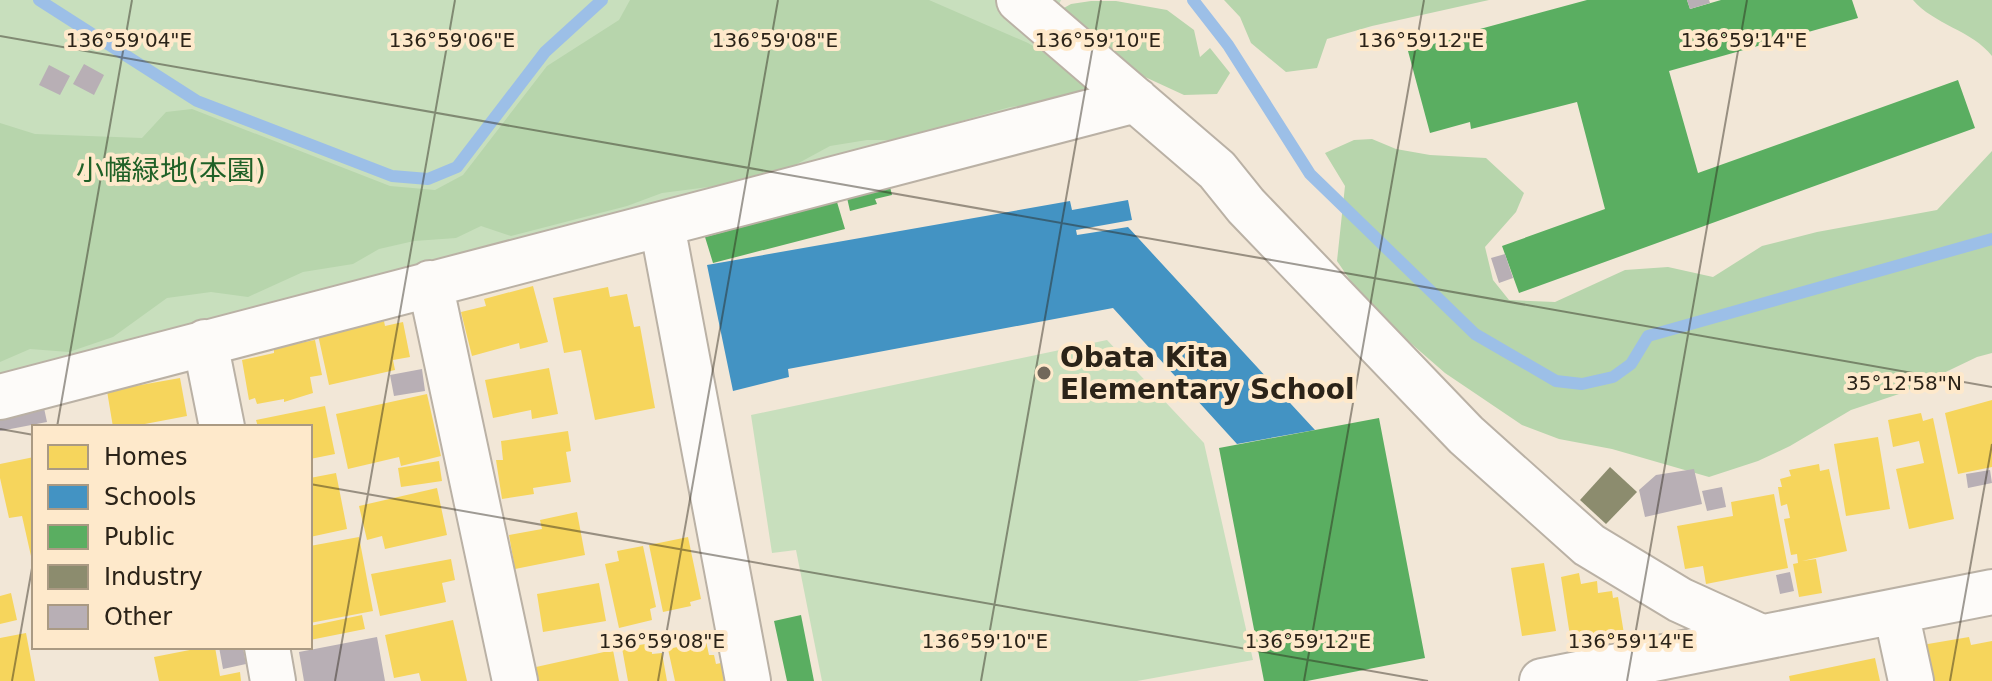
<svg xmlns="http://www.w3.org/2000/svg" width="1992" height="681" viewBox="0 0 1992 681" font-family="'DejaVu Sans','Noto Sans JP',sans-serif">
<style>
.green{fill:#c8dfbd}
.forest{fill:#b7d5ac}
.homes{fill:#f6d55c}
.schools{fill:#4393c3}
.public{fill:#5aae61}
.industry{fill:#8c8c6e}
.lines{fill:none;stroke-linecap:round;stroke-linejoin:round}
.stream{stroke:#9cbfe7;stroke-width:12}
.building{fill:#b8afb5}
.minor-casing{stroke:#bab1a5;stroke-width:48}
.minor{stroke:#fdfbf9;stroke-width:44}
.ticks{fill:none;stroke:#2b2318;stroke-width:2;stroke-opacity:0.45}
.poi-dot{fill:#71685b;stroke:#fee9cb;stroke-width:3}
.labels{text-anchor:middle;stroke-width:8;stroke-linejoin:round;paint-order:stroke}
.park-label{font-size:28px;fill:#206127;stroke:#fee9cb}
.poi-label{font-size:28px;font-weight:bold;fill:#2b2318;stroke:#fee9cb;text-anchor:start}
.ticks-label{font-size:20px;text-anchor:middle;fill:#2b2318;stroke:#fee9cb;stroke-width:8;stroke-linejoin:round;paint-order:stroke}
</style>
<rect width="100%" height="100%" fill="#f2e7d7"/>
<path class="green" d="M 0,0 L 1061,0 L 1055,13 L 1103,103 L 0,390 Z
M 1107,340 L 1204,443 L 1253,660 L 1137,681 L 822,681 L 796,550 L 772,553 L 751,415 Z"/>
<path class="forest" d="M 630,0 L 929,0 L 1028,43 L 1069,68 L 1103,103 L 1044,103 L 1010,107 L 947,125 L 924,140 L 867,140 L 830,146 L 795,165 L 755,181 L 662,193 L 627,206 L 511,236 L 481,226 L 456,238 L 414,241 L 379,249 L 353,264 L 303,272 L 248,297 L 211,292 L 167,298 L 113,337 L 69,352 L 30,349 L 0,362 L 0,123 L 35,134 L 142,138 L 166,112 L 192,109 L 390,186 L 435,190 L 463,175 L 547,66 L 619,20 Z
M 1224,0 L 1489,0 L 1372,26 L 1327,39 L 1317,68 L 1286,72 L 1251,43 L 1240,17 Z
M 1913,0 L 1992,0 L 1992,56 C 1973,31 1933,24 1913,0 Z
M 1091,1 L 1116,1 L 1167,10 L 1194,30 L 1200,57 L 1210,48 L 1230,73 L 1217,94 L 1184,95 L 1145,77 L 1055,13 L 1071,4 Z
M 1372,139 L 1396,149 L 1430,155 L 1486,158 L 1524,193 L 1516,212 L 1485,247 L 1493,280 L 1509,300 L 1555,302 L 1625,270 L 1668,267 L 1713,277 L 1762,246 L 1817,232 L 1937,210 L 1992,151 L 1992,353 L 1977,357 L 1902,393 L 1851,410 L 1790,446 L 1758,461 L 1709,477 L 1612,449 L 1559,439 L 1522,425 L 1445,373 L 1367,305 L 1337,261 L 1345,186 L 1325,153 L 1354,140 Z"/>
<path class="homes" d="M 533,286 L 548,342 L 520,349 L 519,343 L 472,356 L 461,312 L 486,306 L 484,299 Z
M 608,287 L 610,297 L 627,294 L 634,327 L 640,326 L 655,408 L 595,420 L 581,350 L 564,353 L 553,298 Z
M 384,321 L 385,326 L 403,322 L 410,357 L 393,360 L 395,370 L 329,385 L 318,335 Z
M 315,340 L 322,375 L 310,377 L 313,393 L 284,402 L 284,399 L 257,404 L 255,398 L 249,400 L 242,360 L 274,353 L 274,348 Z
M 549,368 L 558,414 L 532,419 L 531,410 L 493,418 L 485,380 Z
M 180,378 L 187,416 L 129,427 L 113,427 L 107,391 Z
M 427,394 L 441,456 L 401,466 L 399,457 L 348,469 L 336,414 Z
M 1992,400 L 1992,467 L 1958,474 L 1945,413 Z
M 325,406 L 335,454 L 310,459 L 310,427 L 258,427 L 256,420 Z
M 1921,413 L 1923,421 L 1933,418 L 1954,519 L 1909,529 L 1896,469 L 1924,463 L 1919,441 L 1893,447 L 1888,420 Z
M 568,431 L 571,451 L 566,452 L 571,482 L 533,488 L 534,494 L 502,499 L 496,460 L 503,460 L 501,441 Z
M 1878,437 L 1890,509 L 1846,516 L 1834,444 Z
M 34,457 L 34,565 L 33,565 L 22,516 L 9,518 L 0,478 L 0,464 Z
M 439,461 L 442,481 L 401,487 L 398,468 Z
M 1819,464 L 1820,471 L 1829,469 L 1847,551 L 1802,561 L 1816,559 L 1822,593 L 1799,597 L 1793,564 L 1798,563 L 1797,554 L 1791,555 L 1784,519 L 1790,518 L 1787,504 L 1781,506 L 1778,487 L 1782,487 L 1780,479 L 1791,476 L 1789,470 Z
M 336,473 L 347,529 L 310,537 L 310,478 Z
M 437,488 L 447,535 L 385,549 L 382,536 L 367,540 L 359,506 Z
M 1774,494 L 1788,568 L 1706,584 L 1703,566 L 1685,569 L 1677,526 L 1733,516 L 1731,502 Z
M 577,512 L 585,555 L 515,569 L 509,535 L 542,529 L 540,520 Z
M 359,537 L 373,611 L 310,623 L 310,546 Z
M 688,537 L 701,599 L 690,602 L 691,606 L 663,612 L 649,545 Z
M 643,546 L 656,607 L 650,609 L 652,620 L 619,628 L 605,564 L 619,561 L 617,551 Z
M 451,559 L 455,580 L 442,583 L 446,602 L 380,616 L 371,574 Z
M 1544,563 L 1556,631 L 1522,636 L 1511,568 Z
M 1579,573 L 1581,584 L 1597,581 L 1598,593 L 1612,591 L 1613,598 L 1618,597 L 1625,640 L 1572,649 L 1561,577 Z
M 599,583 L 606,621 L 543,632 L 537,594 Z
M 11,593 L 17,620 L 0,624 L 0,596 Z
M 362,615 L 365,629 L 310,640 L 310,626 Z
M 453,620 L 467,681 L 421,681 L 419,673 L 394,678 L 385,635 Z
M 26,633 L 35,681 L 0,681 L 0,638 Z
M 1969,637 L 1971,645 L 1992,641 L 1992,681 L 1929,681 L 1922,645 Z
M 706,641 L 709,655 L 714,655 L 716,664 L 721,663 L 724,681 L 675,681 L 668,649 Z
M 651,643 L 652,654 L 662,653 L 667,681 L 628,681 L 622,648 Z
M 205,647 L 215,647 L 220,676 L 240,672 L 241,681 L 159,681 L 154,657 Z
M 613,650 L 619,681 L 539,681 L 536,667 Z
M 1875,658 L 1880,681 L 1790,681 L 1789,676 Z"/>
<path class="schools" d="M 1128,200 L 1132,220 L 1076,230 L 1077,235 L 1128,227 L 1315,430 L 1237,444 L 1113,308 L 788,369 L 789,377 L 733,391 L 707,265 L 1070,201 L 1072,210 Z"/>
<path class="public" d="M 1587,0 L 1687,0 L 1690,9 L 1721,0 L 1852,0 L 1858,18 L 1669,71 L 1698,173 L 1958,80 L 1975,128 L 1519,293 L 1502,246 L 1605,209 L 1577,102 L 1471,129 L 1470,122 L 1430,133 L 1408,51 L 1462,36 L 1463,41 L 1483,36 L 1480,29 Z
M 888,179 L 892,195 L 875,199 L 877,204 L 850,211 L 845,189 Z
M 837,202 L 845,229 L 713,263 L 705,237 Z
M 1379,418 L 1425,658 L 1307,681 L 1264,681 L 1219,448 Z
M 801,615 L 814,681 L 787,681 L 774,621 Z"/>
<path class="industry" d="M 1610,467 L 1637,492 L 1606,524 L 1580,500 Z"/>
<g class="lines">
<path class="stream" d="M 39,0 L 197,101 L 392,176 L 428,179 L 457,167 L 545,52 L 602,0
M 1193,0 L 1228,45 L 1310,174 L 1475,334 L 1556,381 L 1582,384 L 1613,377 L 1631,364 L 1648,336 L 1992,239"/>
</g>
<path class="building" d="M 1687,0 L 1709,0 L 1710,3 L 1690,9 Z
M 84,64 L 104,75 L 94,95 L 73,84 Z
M 49,65 L 70,76 L 60,95 L 39,85 Z
M 1505,254 L 1513,278 L 1499,283 L 1491,258 Z
M 422,369 L 425,391 L 394,396 L 390,375 Z
M 44,408 L 47,422 L 0,431 L 0,417 Z
M 1694,469 L 1702,504 L 1645,517 L 1639,490 L 1656,475 Z
M 1990,470 L 1992,483 L 1968,488 L 1966,474 Z
M 1722,487 L 1726,507 L 1707,511 L 1702,491 Z
M 1790,572 L 1794,591 L 1780,594 L 1776,575 Z
M 377,637 L 385,681 L 304,681 L 299,652 Z
M 219,647 L 243,647 L 246,664 L 223,669 Z"/>
<g class="lines">
<defs>
<path id="minor" d="M 1019,0 L 1217,170 L 1246,206 L 1466,435 L 1589,545 L 1680,600 L 1759,636
M 662,225 L 748,681
M 430,283 L 515,681
M 205,342 L 222,427
M 0,397 L 1136,100
M 1896,612 L 1911,681
M 267,647 L 273,681
M 1542,681 L 1992,592"/>
</defs>
<use href="#minor" class="minor-casing"/>
<use href="#minor" class="minor"/>
</g>
<path class="ticks" d="M 0,36 L 1992,387M 57,427 L 132,0M 0,429 L 34,435M 310,484 L 1428,681M 12,681 L 34,557M 335,681 L 455,0M 658,681 L 778,0M 981,681 L 1101,0M 1304,681 L 1424,0M 1627,681 L 1747,0M 1950,681 L 1992,444"/>
<circle class="poi-dot" cx="1044" cy="373" r="8"/>
<g class="labels">
<g class="park-label">
<text x="171" y="180">小幡緑地(本園)</text>
</g>
<g class="poi-label">
<text x="1060" y="367">Obata Kita<tspan x="1060" dy="32">Elementary School</tspan></text>
</g>
</g>
<g class="ticks-label">
<text x="129" y="47">136°59'04"E</text>
<text x="452" y="47">136°59'06"E</text>
<text x="775" y="47">136°59'08"E</text>
<text x="1098" y="47">136°59'10"E</text>
<text x="1421" y="47">136°59'12"E</text>
<text x="1744" y="47">136°59'14"E</text>
<text x="1904" y="390">35°12'58"N</text>
<text x="662" y="648">136°59'08"E</text>
<text x="985" y="648">136°59'10"E</text>
<text x="1308" y="648">136°59'12"E</text>
<text x="1631" y="648">136°59'14"E</text>
</g>
<rect x="32" y="425" width="280" height="224" fill="#fee9cb" stroke="#aa9a83" stroke-width="2"/>
<rect x="48" y="445" width="40" height="24" fill="#f6d55c" stroke="#aa9a83" stroke-width="2"/>
<text x="104" y="465" font-size="24" fill="#2b2318">Homes</text>
<rect x="48" y="485" width="40" height="24" fill="#4393c3" stroke="#aa9a83" stroke-width="2"/>
<text x="104" y="505" font-size="24" fill="#2b2318">Schools</text>
<rect x="48" y="525" width="40" height="24" fill="#5aae61" stroke="#aa9a83" stroke-width="2"/>
<text x="104" y="545" font-size="24" fill="#2b2318">Public</text>
<rect x="48" y="565" width="40" height="24" fill="#8c8c6e" stroke="#aa9a83" stroke-width="2"/>
<text x="104" y="585" font-size="24" fill="#2b2318">Industry</text>
<rect x="48" y="605" width="40" height="24" fill="#b8afb5" stroke="#aa9a83" stroke-width="2"/>
<text x="104" y="625" font-size="24" fill="#2b2318">Other</text>
</svg>
